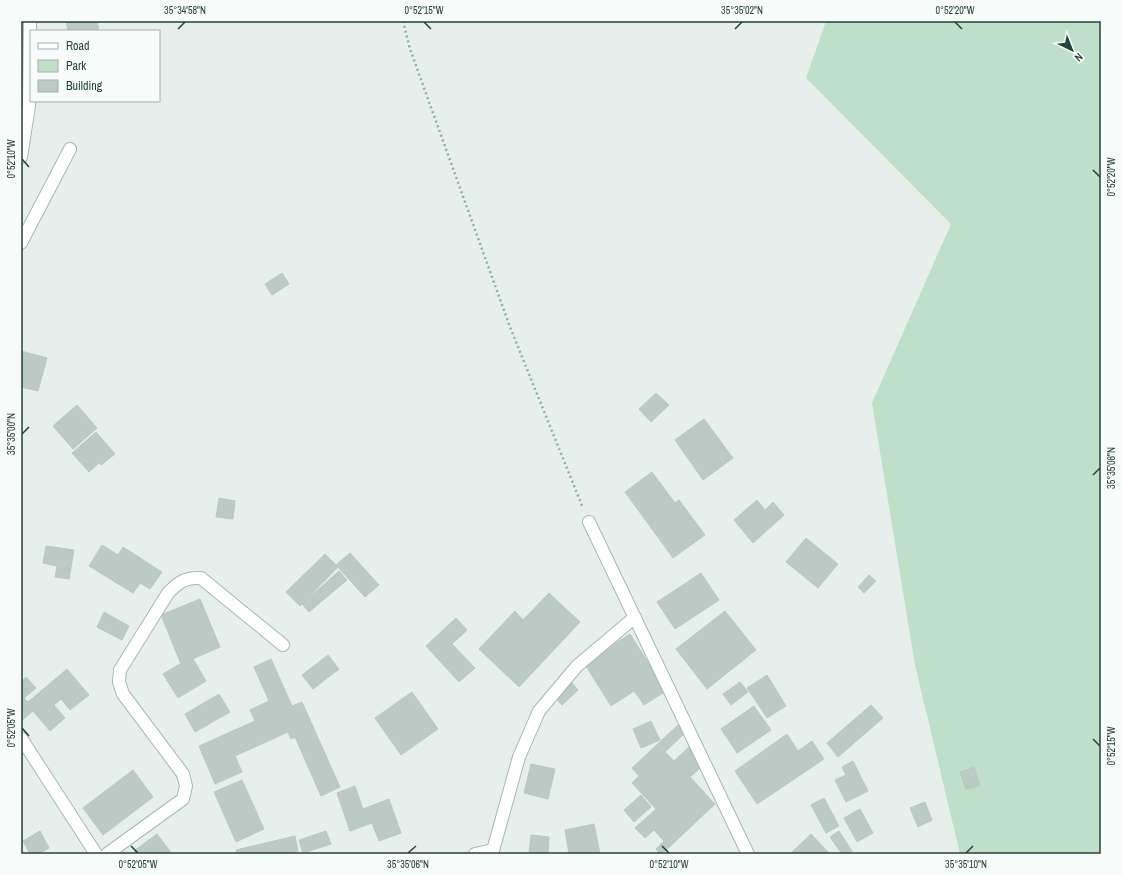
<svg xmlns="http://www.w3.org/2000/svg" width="1122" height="875" viewBox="0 0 1122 875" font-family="'Archivo Narrow',sans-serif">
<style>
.green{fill:#bfe0c8}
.building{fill:#bbcac4;stroke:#b8c9c2}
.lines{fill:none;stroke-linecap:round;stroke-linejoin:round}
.minor-casing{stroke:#a8b8b2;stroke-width:14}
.path{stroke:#86b3a5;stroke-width:2.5;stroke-dasharray:2 3;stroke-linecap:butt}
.minor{stroke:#fff;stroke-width:12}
.ticks{fill:none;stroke:#24423a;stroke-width:1.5}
.neatline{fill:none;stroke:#24423a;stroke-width:1.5}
.ticks-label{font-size:10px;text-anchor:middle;fill:#24423a}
</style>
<rect width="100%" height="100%" fill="#e6efeb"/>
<path class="green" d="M 826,21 L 1101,21 L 1101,854 L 960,854 L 915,665 L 872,403 L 951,224 L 806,78 Z"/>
<path class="building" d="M 66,21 L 97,21 L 99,31 L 68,31 Z
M 282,273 L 289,284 L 272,295 L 265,284 Z
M 21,351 L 47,358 L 38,391 L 21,387 Z
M 656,393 L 669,405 L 651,422 L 639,409 Z
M 77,405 L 97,428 L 73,449 L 53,426 Z
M 704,419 L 733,458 L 703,480 L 675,440 Z
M 96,432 L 115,454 L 101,465 L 99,463 L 89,472 L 72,453 Z
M 652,472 L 675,503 L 679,500 L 705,535 L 673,558 L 625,492 Z
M 219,498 L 235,501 L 233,519 L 216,517 Z
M 757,500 L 765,510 L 773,502 L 784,515 L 753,543 L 734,520 Z
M 806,538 L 838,564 L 818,588 L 786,562 Z
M 102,545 L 118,555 L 123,547 L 162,572 L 150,589 L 140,583 L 133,593 L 89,566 Z
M 46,546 L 74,550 L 69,579 L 55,577 L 57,566 L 43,563 Z
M 350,553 L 379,585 L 365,597 L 336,565 Z
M 325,554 L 338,567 L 300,606 L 286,592 Z
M 339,571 L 347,580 L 309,612 L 302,604 Z
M 701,573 L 719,600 L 675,629 L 657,602 Z
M 869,575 L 876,581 L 864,593 L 858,587 Z
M 549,593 L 580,622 L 519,687 L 479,649 L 515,611 L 523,620 Z
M 200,599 L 220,647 L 181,664 L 161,615 Z
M 725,611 L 756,650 L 707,689 L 676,649 Z
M 104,612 L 129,626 L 122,640 L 97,627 Z
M 456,618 L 467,630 L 452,644 L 475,668 L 459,682 L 426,646 Z
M 630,634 L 666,691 L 644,705 L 634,691 L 611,706 L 584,663 Z
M 328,655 L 339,669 L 313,689 L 302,675 Z
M 192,657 L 206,681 L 178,698 L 163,674 Z
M 271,659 L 292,706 L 302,702 L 340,787 L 321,796 L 295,737 L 291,739 L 288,732 L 235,756 L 242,772 L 215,784 L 199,746 L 255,721 L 250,710 L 269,701 L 254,667 Z
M 67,669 L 89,695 L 70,710 L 61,699 L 54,705 L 65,718 L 50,731 L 33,711 L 21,721 L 21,682 L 26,677 L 36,688 L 24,698 L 28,702 Z
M 767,675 L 786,706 L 767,718 L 747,688 Z
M 570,681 L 578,690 L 562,705 L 554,696 Z
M 740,682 L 748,692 L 731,705 L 723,694 Z
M 412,692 L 438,729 L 401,755 L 375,718 Z
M 219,694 L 230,712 L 195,732 L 185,714 Z
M 871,705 L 883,718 L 838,757 L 827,743 Z
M 754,706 L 771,730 L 737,753 L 721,729 Z
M 651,721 L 660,740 L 641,748 L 633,729 Z
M 678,725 L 685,733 L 665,752 L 674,761 L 690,746 L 706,763 L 690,777 L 715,804 L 662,854 L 660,854 L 656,849 L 664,841 L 654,830 L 645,838 L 635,828 L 656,809 L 632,783 L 639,776 L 632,768 Z
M 787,734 L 798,751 L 812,741 L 824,759 L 757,804 L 735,771 Z
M 853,761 L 868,791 L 846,802 L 835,780 L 846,775 L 842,767 Z
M 531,764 L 555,769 L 548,799 L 524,793 Z
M 974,767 L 980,785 L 966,790 L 960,772 Z
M 133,770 L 153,797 L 103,835 L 83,808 Z
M 242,780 L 264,829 L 236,842 L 214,792 Z
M 355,786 L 363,809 L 389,799 L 401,833 L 379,841 L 372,823 L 350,831 L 337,793 Z
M 641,795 L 651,807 L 634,822 L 624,810 Z
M 824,798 L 839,826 L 826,833 L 811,805 Z
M 925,802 L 932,820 L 918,827 L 910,808 Z
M 860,809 L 873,833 L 857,842 L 844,818 Z
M 594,824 L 600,854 L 569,854 L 565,830 Z
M 40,831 L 49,848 L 38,854 L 30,854 L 23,841 Z
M 326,831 L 331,844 L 303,853 L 299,840 Z
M 839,831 L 852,851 L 847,854 L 842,854 L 830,837 Z
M 157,834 L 172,854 L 136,854 L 134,851 Z
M 811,834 L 830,854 L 790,854 Z
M 531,835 L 549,837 L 548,854 L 529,854 Z
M 295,836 L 298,851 L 286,854 L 237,854 L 236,850 Z"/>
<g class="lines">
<defs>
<path id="minor" d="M 21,157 L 29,106 L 30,21
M 21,243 L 70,149
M 589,522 L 748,854
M 21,738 L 96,854
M 107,854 L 183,799 L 186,786 L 183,774 L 123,694 L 119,682 L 120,670 L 168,593 C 179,582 185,577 201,578 L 283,645
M 475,854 L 493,850
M 492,854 L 519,757 L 539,711 L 577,666 L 635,617"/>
</defs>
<use href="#minor" class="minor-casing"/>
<path class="path" d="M 403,21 L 410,49 L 510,327 L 583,508"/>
<use href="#minor" class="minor"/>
</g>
<path class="ticks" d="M 424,22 L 431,29M 955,22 L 962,29M 178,29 L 185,22M 735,29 L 742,22M 22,159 L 29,167M 1093,170 L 1100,177M 22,434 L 29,427M 1093,475 L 1100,468M 22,728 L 29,736M 1093,739 L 1100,746M 131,846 L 138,853M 662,846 L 669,853M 408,853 L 416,846M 966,853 L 973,846"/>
<rect width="1122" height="875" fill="none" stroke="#f7fbf9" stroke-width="44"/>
<rect x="30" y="30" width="130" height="72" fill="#f7fbf9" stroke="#a3b1ad"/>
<rect x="38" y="43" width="20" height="6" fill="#ffffff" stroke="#a3b1ad"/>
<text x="66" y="50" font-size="12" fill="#24423a">Road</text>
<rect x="38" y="60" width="20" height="12" fill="#bfe0c8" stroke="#a3b1ad"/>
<text x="66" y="70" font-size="12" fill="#24423a">Park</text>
<rect x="38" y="80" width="20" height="12" fill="#bbcac4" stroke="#a3b1ad"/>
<text x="66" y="90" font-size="12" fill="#24423a">Building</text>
<g transform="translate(1072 50) rotate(137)" stroke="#f7fbf9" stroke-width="3" paint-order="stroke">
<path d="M0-3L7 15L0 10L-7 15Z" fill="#24423a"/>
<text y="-6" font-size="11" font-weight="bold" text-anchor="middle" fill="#24423a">N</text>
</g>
<rect x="22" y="22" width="1078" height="831" class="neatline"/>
<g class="ticks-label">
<text x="185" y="14">35°34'58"N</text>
<text x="424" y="14">0°52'15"W</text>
<text x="742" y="14">35°35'02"N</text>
<text x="955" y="14">0°52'20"W</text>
<text transform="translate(11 159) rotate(-90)" y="4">0°52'10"W</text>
<text transform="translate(1111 177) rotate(-90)" y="4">0°52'20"W</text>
<text transform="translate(11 434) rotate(-90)" y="4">35°35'00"N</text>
<text transform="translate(1111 468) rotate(-90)" y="4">35°35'08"N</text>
<text transform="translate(11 728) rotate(-90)" y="4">0°52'05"W</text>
<text transform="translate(1111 746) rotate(-90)" y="4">0°52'15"W</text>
<text x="138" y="868">0°52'05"W</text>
<text x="408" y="868">35°35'06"N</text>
<text x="669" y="868">0°52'10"W</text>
<text x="966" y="868">35°35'10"N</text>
</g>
</svg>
